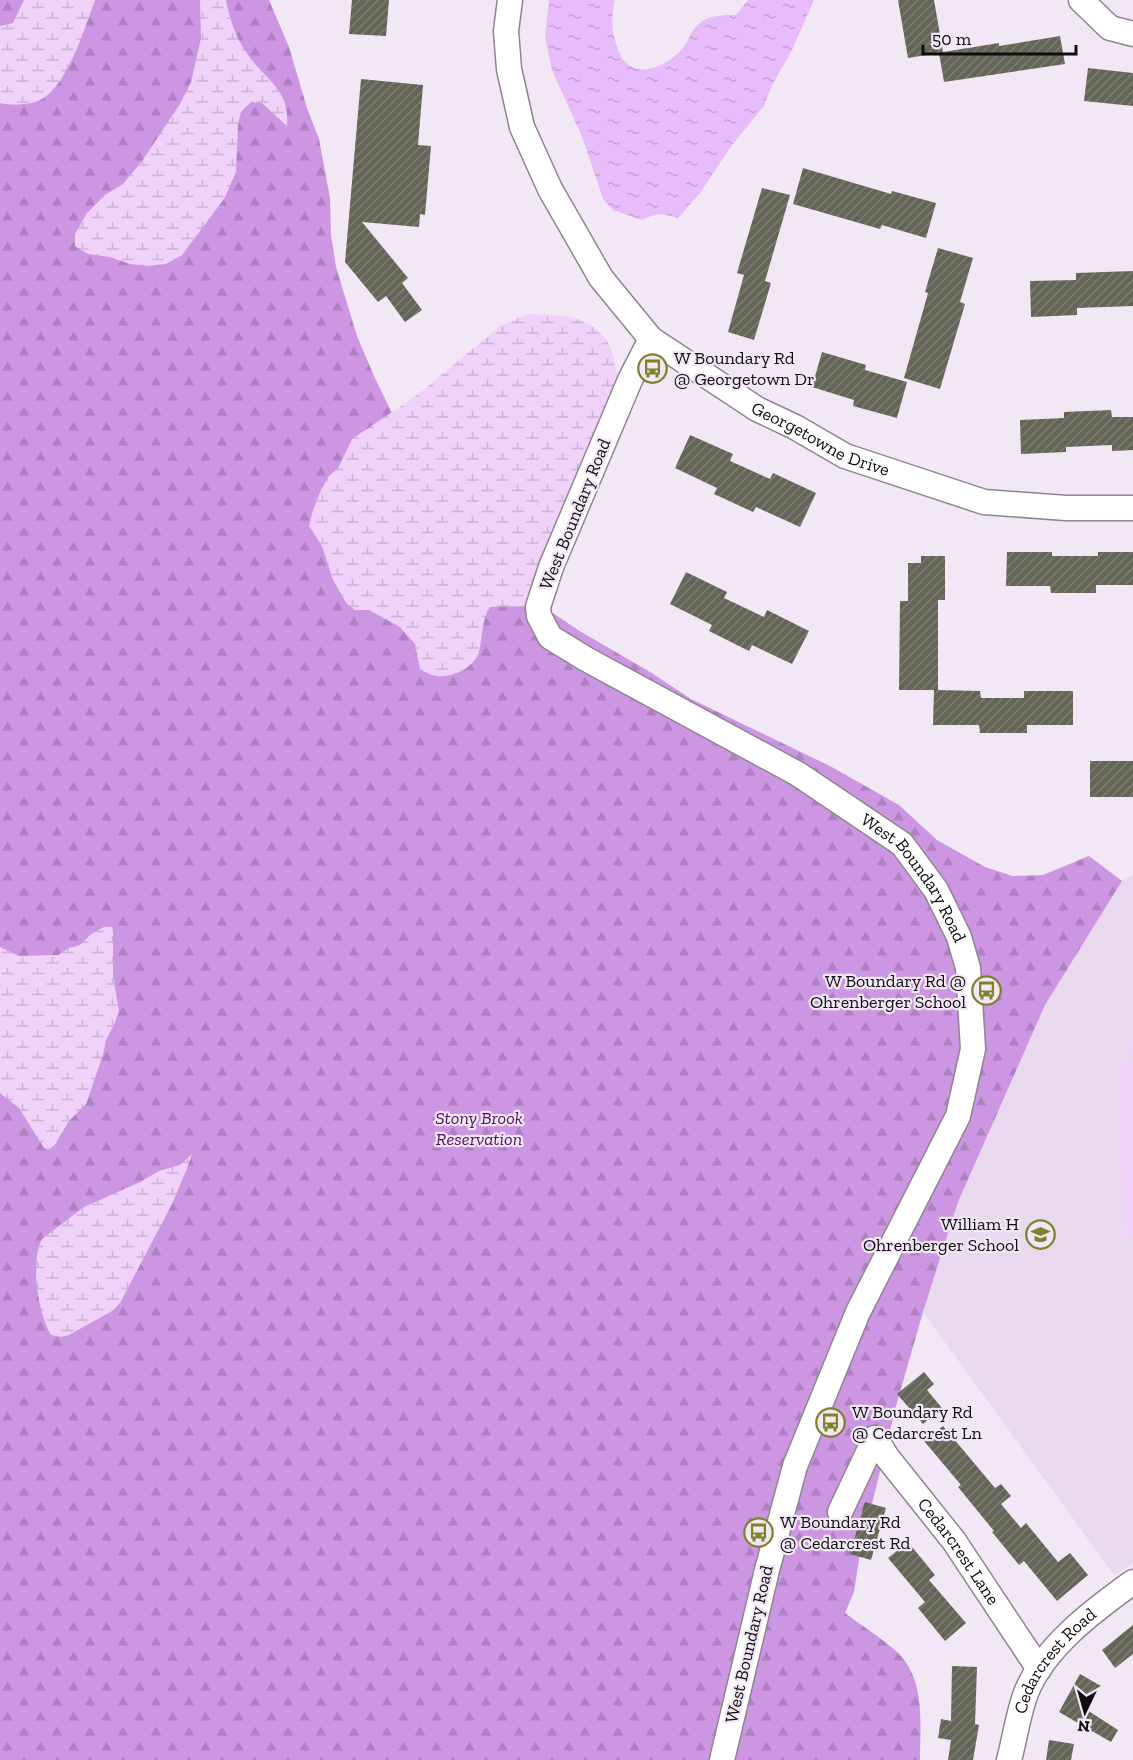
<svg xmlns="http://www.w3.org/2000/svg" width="1133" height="1760" viewBox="0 0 1133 1760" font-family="'Zilla Slab',serif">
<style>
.built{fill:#e8d9ee}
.forest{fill:url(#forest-firs)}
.wetland{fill:url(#wetland-marsh)}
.garden{fill:#efd1fa}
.water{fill:url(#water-ripples)}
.building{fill:url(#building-hatch)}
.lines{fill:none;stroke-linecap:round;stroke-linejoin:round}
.street-casing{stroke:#8f8592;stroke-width:27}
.street{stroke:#fff;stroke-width:24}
.labels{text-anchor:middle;stroke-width:4.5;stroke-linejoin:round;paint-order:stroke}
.poi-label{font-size:18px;fill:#100c11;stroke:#f1e7f5;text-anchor:start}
.street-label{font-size:18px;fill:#100c11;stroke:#f1e7f5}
.park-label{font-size:18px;font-style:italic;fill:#540a69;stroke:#f1e7f5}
</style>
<defs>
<pattern id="forest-firs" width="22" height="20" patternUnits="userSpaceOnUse" patternTransform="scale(1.5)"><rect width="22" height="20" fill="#cd96e3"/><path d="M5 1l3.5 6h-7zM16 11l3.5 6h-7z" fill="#af80c2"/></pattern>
<pattern id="wetland-marsh" width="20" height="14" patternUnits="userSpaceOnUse" patternTransform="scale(1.5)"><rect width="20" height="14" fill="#efd1fa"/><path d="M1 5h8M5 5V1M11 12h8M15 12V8" fill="none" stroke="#ccb2d5"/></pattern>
<pattern id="water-ripples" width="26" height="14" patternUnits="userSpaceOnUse" patternTransform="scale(1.5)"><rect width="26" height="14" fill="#e8bbfa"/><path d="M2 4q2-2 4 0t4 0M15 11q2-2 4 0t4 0" fill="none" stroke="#c6a0d5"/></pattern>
<pattern id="building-hatch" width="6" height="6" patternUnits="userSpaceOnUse" patternTransform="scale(1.5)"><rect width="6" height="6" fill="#646557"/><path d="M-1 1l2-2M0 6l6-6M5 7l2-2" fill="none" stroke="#7d7d74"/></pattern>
</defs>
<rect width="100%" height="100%" fill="#f1e7f5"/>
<path class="built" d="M 1133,875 L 1133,1563 L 1114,1575 L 923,1312 L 958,1202 L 1045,1005 L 1122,881 Z"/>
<path class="forest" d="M 0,0 L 269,0 L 289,47 L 307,108 L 319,139 L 330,198 L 331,235 L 336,267 L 357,336 L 374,376 L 405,440 L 541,605 L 578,630 L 650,672 L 691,699 L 830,766 L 899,805 L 937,840 L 985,867 L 1013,876 L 1043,875 L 1089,856 L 1122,881 L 1045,1005 L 958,1202 L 923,1312 L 896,1406 L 860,1553 L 854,1592 L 845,1613 C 862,1626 882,1638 898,1653 C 926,1680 920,1725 920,1760 L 0,1760 Z"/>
<path class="wetland" d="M 24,0 L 95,0 C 85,27 68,84 42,99 C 32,105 11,106 0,103 L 0,26 L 13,23 Z
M 200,0 L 226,0 C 229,17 236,38 246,52 C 264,80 290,87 287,126 L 262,103 L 251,102 L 241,112 L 238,125 L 236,172 L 224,199 L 182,255 L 166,264 L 149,266 L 130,264 L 110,257 L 88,254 L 75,246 L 75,234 L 87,213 L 105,195 L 123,184 L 142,161 L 180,104 L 191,82 L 201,38 Z
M 528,314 C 591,314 618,327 618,396 L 528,606 L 490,607 C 481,621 483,637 479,652 C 474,668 452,678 437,676 C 430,675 425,672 420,669 L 415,644 L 400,627 L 369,610 L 355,610 L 347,604 L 333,580 L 322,546 L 309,526 L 313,510 L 321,490 L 329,476 L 338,468 L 352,439 L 416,396 L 500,326 Z
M 104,927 L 112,927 L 113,932 L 113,976 L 119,1011 L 114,1025 L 106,1040 L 103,1055 L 86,1104 L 69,1121 L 54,1146 L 49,1149 L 44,1148 L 19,1108 L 0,1093 L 0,947 L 19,956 L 58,955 L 69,948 L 80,945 L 91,934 Z
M 192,1154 L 186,1171 L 172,1204 L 120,1303 L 112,1311 L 69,1335 L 61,1337 L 51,1335 C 38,1312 30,1262 42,1239 L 84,1207 L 140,1182 L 159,1171 L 180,1165 Z"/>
<path class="garden" d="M 1133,1046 L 1133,1236 L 1124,1235 L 1119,1087 L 1120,1064 L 1131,1065 L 1130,1049 Z"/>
<path class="water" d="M 549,0 L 615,0 C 610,18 612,37 620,54 C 633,82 667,67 682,49 C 689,40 691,30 700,23 C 711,14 723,16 736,15 L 748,0 L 814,0 L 792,50 L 772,85 L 764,106 L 732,145 L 700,193 L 678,218 C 663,213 656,213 642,220 L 613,210 L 603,199 L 583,139 L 552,70 L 545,37 Z"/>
<path class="building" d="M 352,0 L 389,0 L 386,36 L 349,34 Z
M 898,0 L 934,0 L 943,52 L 999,43 L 999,46 L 1060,36 L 1065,64 L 944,82 L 939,53 L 908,58 Z
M 1088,68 L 1133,73 L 1133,106 L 1084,101 Z
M 361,79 L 423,85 L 418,145 L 431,146 L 425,215 L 420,214 L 419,227 L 362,222 L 408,278 L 402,283 L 422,310 L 405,322 L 386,296 L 378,302 L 345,262 Z
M 803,168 L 891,194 L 892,191 L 936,203 L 926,238 L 882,225 L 880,229 L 793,204 Z
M 762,188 L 790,195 L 765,281 L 771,283 L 754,340 L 728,332 L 744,275 L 737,273 Z
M 938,248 L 973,258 L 960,302 L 965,304 L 940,389 L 904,378 L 928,293 L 925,292 Z
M 1133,271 L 1133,306 L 1077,308 L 1077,315 L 1031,317 L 1030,281 L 1076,280 L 1076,273 Z
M 822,352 L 866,365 L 865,370 L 907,382 L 897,418 L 853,406 L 854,400 L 812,387 Z
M 1111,410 L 1112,417 L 1133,417 L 1133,450 L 1112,451 L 1112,445 L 1066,447 L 1066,452 L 1021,454 L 1020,420 L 1064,418 L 1064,412 Z
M 690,435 L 733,454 L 730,461 L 770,479 L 773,473 L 816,493 L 800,527 L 756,507 L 753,512 L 714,494 L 717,488 L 675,468 Z
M 1007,552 L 1052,552 L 1052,556 L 1098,556 L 1098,552 L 1133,552 L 1133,585 L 1096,585 L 1096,593 L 1051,593 L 1050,586 L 1006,586 Z
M 921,556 L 945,556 L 945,600 L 938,600 L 938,690 L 937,690 L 980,691 L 981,698 L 1024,698 L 1024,691 L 1073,691 L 1073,725 L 1027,725 L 1027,733 L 980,733 L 979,725 L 933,725 L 934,690 L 899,690 L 900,601 L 908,601 L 908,563 L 921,563 Z
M 686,572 L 727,592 L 724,598 L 764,617 L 767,610 L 809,631 L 792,664 L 752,645 L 749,651 L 709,631 L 712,625 L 670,604 Z
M 1090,761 L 1133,761 L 1133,797 L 1090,797 Z
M 924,1372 L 934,1384 L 927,1390 L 942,1408 L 923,1424 L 897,1394 Z
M 943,1426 L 995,1488 L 1001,1484 L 1011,1496 L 1001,1504 L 1021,1528 L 1026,1523 L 1058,1562 L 1070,1553 L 1088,1575 L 1057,1601 L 1024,1561 L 1019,1565 L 992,1532 L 994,1531 L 958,1487 L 961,1485 L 924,1441 Z
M 865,1502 L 886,1508 L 871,1560 L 850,1554 Z
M 908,1542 L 935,1575 L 929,1580 L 966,1623 L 945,1641 L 918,1608 L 925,1602 L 888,1558 Z
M 1133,1625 L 1133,1654 L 1115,1668 L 1102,1650 Z
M 952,1666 L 977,1667 L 975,1724 L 979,1725 L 973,1760 L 948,1760 L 951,1740 L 938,1738 L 941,1719 L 951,1721 Z
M 1080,1674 L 1101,1686 L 1087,1710 L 1118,1730 L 1111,1742 L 1059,1712 Z
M 1049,1740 L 1074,1744 L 1071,1760 L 1046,1760 Z"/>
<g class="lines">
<defs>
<g id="street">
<path id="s1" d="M 510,0 L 506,31 L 509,69 L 522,127 L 550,189 L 601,278 L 651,339 L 757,409 L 795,427 L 845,456 L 984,502 L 1066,508 L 1133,508"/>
<path d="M 1081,0 L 1110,28 L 1133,34"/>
<path id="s2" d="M 651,339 L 630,380 L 551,567 L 538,607 L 539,616 L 550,637 L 586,659 L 798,774 L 902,844 L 936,890 L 959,937 L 968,968 L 973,1049 L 958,1116 L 858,1312 L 795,1466 L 767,1570 L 722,1760"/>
<path id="s3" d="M 875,1438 L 887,1457 L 954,1541 L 1039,1669"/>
<path d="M 840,1512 L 875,1438"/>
<path id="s4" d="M 1009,1760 C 1015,1738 1018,1714 1026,1693 C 1044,1647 1094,1610 1133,1582"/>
</g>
</defs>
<use href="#street" class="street-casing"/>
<use href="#street" class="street"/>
</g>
<defs>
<symbol id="bus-ring" viewBox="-11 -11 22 22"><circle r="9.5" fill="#f1e7f5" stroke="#80822b" stroke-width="1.5"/><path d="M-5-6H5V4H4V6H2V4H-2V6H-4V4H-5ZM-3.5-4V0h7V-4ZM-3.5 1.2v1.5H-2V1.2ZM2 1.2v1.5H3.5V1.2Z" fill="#80822b"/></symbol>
<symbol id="school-ring" viewBox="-11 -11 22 22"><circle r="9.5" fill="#f1e7f5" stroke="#80822b" stroke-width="1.5"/><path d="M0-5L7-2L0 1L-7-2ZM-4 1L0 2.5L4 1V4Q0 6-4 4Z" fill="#80822b"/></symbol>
</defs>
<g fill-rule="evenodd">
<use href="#bus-ring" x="636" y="352" width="33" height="33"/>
<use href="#bus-ring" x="970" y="974" width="33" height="33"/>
<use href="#school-ring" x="1024" y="1218" width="33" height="33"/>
<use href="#bus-ring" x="814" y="1406" width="33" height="33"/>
<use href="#bus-ring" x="742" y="1516" width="33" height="33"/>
</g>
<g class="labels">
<g class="poi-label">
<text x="674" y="364">W Boundary Rd<tspan x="674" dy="21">@ Georgetown Dr</tspan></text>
<text x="966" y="987" text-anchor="end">W Boundary Rd @<tspan x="966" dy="21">Ohrenberger School</tspan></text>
<text x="1019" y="1230" text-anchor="end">William H<tspan x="1019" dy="21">Ohrenberger School</tspan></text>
<text x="852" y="1418">W Boundary Rd<tspan x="852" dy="21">@ Cedarcrest Ln</tspan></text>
<text x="780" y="1528">W Boundary Rd<tspan x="780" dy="21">@ Cedarcrest Rd</tspan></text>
</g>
<g class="street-label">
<text dy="6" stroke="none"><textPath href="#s1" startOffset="576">Georgetowne Drive</textPath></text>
<text transform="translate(575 514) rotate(-68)" y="6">West Boundary Road</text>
<text dy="6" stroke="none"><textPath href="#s2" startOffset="766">West Boundary Road</textPath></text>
<text dy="6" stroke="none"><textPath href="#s3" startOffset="141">Cedarcrest Lane</textPath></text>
<text transform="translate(749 1644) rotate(-77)" y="6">West Boundary Road</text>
<text dy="6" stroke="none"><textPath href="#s4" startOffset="112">Cedarcrest Road</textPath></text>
</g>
<g class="park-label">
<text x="479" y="1124">Stony Brook<tspan x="479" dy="21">Reservation</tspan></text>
</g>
</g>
<g transform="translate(1085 1712) rotate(185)" stroke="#f1e7f5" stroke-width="4.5" paint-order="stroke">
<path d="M0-4.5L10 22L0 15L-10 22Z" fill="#100c11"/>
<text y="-9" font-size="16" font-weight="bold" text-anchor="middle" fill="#100c11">N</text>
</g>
<path d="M923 45v9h153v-9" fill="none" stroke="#100c11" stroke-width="3"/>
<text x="932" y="45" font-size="18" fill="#100c11" stroke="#f1e7f5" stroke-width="4.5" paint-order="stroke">50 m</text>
</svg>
